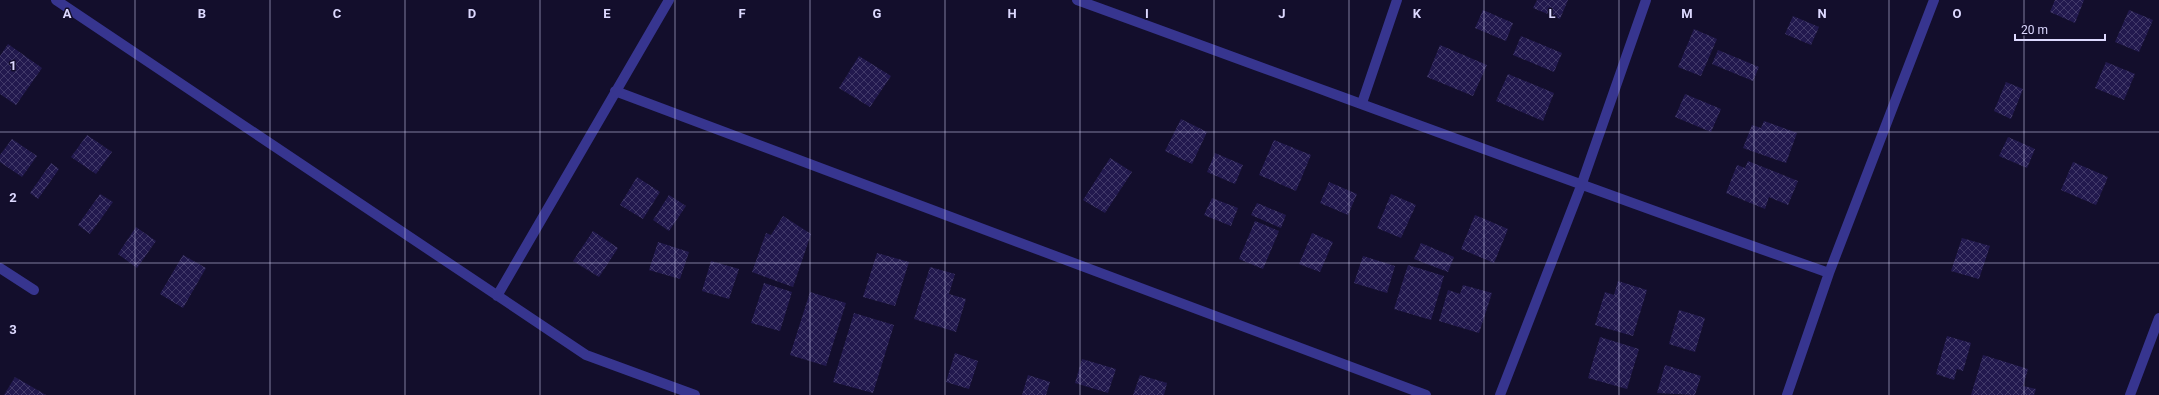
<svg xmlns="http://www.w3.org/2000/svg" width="2159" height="395" viewBox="0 0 2159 395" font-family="Roboto,sans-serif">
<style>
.building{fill:url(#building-cross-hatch)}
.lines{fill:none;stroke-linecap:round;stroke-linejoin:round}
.minor{stroke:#37358f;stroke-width:10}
.grid{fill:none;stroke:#ddd9ff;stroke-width:1;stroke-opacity:0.55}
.grid-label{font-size:13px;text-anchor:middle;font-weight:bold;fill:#ddd9ff;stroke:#130e2c;stroke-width:3;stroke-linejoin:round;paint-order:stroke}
</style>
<defs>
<pattern id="building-cross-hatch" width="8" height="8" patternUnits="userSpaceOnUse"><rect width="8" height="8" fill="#22194e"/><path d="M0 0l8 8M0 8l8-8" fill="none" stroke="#423a69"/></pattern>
</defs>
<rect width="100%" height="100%" fill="#130e2c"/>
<path class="building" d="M 1537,0 L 1568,0 L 1560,19 L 1533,8 Z
M 2055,0 L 2084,0 L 2075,23 L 2050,12 Z
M 1483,10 L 1513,23 L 1506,41 L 1475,28 Z
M 2129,10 L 2153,20 L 2139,52 L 2115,42 Z
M 1793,16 L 1819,27 L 1811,45 L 1785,34 Z
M 1694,29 L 1717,39 L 1701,76 L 1678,67 Z
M 1521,36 L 1562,53 L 1554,72 L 1513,55 Z
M 8,44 L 42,68 L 16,105 L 0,94 L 0,56 Z
M 1440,45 L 1487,65 L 1473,96 L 1427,77 Z
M 1718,50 L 1759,67 L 1753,81 L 1712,64 Z
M 859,56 L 891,76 L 870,107 L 839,88 Z
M 2106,62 L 2135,74 L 2124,100 L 2095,88 Z
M 1508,74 L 1554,93 L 1543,121 L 1496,101 Z
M 2006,82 L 2023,89 L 2011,119 L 1994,111 Z
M 1685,94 L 1721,109 L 1711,132 L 1675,117 Z
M 1181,119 L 1207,132 L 1192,164 L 1165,151 Z
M 1764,121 L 1797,133 L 1786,163 L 1743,148 L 1752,125 L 1761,128 Z
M 87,135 L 112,152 L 96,174 L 71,157 Z
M 2008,137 L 2035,149 L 2027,168 L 1999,156 Z
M 12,139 L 37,156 L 22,177 L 0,162 L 0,155 Z
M 1274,140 L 1311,155 L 1296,191 L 1259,175 Z
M 1215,153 L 1243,165 L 1235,184 L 1207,172 Z
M 1110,158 L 1132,172 L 1105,213 L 1083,200 Z
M 1748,161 L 1798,181 L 1788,205 L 1769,197 L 1765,209 L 1726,193 L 1737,165 L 1745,168 Z
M 2073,162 L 2108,177 L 2096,205 L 2061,190 Z
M 51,163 L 59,169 L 38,199 L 30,193 Z
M 637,177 L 660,192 L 643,219 L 620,205 Z
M 1329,182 L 1357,194 L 1348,215 L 1320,203 Z
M 100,194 L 113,202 L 90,234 L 78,225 Z
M 1391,194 L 1416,205 L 1401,238 L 1377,228 Z
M 669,195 L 686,206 L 669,231 L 653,220 Z
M 1212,198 L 1238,208 L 1231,226 L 1204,215 Z
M 1257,203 L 1286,215 L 1281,228 L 1251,215 Z
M 1475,215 L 1508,229 L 1494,263 L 1461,249 Z
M 783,216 L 811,234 L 793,287 L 752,272 L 766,233 L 771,235 Z
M 1255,221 L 1279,231 L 1263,269 L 1239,259 Z
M 136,227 L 156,241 L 137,268 L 118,254 Z
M 593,231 L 618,248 L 599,277 L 573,261 Z
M 1312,233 L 1333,242 L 1320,272 L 1299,264 Z
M 1962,238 L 1990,246 L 1979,279 L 1951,271 Z
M 658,242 L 689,252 L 680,279 L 649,270 Z
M 1421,243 L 1454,257 L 1448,272 L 1414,259 Z
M 877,253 L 909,262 L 895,306 L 863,297 Z
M 183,255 L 206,268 L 183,308 L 160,294 Z
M 1363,256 L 1395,266 L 1387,293 L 1354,283 Z
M 711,261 L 739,269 L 729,299 L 702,291 Z
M 1408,265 L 1444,276 L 1431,320 L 1394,309 Z
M 930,267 L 955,274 L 949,294 L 966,299 L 956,332 L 914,319 Z
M 1618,281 L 1647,290 L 1633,336 L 1595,325 L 1605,292 L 1614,295 Z
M 764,283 L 792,292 L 780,331 L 751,323 Z
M 1463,285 L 1492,293 L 1479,333 L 1439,321 L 1448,290 L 1460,294 Z
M 810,292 L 846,303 L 826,366 L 790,355 Z
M 1679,310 L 1705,318 L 1695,352 L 1669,344 Z
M 854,313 L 894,325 L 873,393 L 833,382 Z
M 1947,336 L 1971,343 L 1963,371 L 1957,369 L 1954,380 L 1936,374 Z
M 1600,337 L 1639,349 L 1627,389 L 1588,378 Z
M 955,353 L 978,361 L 969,389 L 946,382 Z
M 1983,355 L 2028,369 L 2023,386 L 2036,389 L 2034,395 L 1971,395 Z
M 1082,359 L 1116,369 L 1108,393 L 1075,383 Z
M 1665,365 L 1701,376 L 1695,395 L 1657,393 Z
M 1028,375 L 1050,382 L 1046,395 L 1022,395 Z
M 1140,375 L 1167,383 L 1164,395 L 1133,395 Z
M 15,377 L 46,395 L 4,395 Z"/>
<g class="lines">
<path class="minor" d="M 56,0 L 586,355 L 695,395
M 1077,0 C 1328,91 1577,185 1829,273
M 615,91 L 1426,395
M 1362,103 L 1397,0
M 0,268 L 34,290
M 497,296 L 669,0
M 1500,395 L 1581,186 L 1646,0
M 1787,395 L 1829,273 L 1934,0
M 2130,395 L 2159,318"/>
</g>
<path class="grid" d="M 135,0 L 135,395M 270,0 L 270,395M 405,0 L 405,395M 540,0 L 540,395M 675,0 L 675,395M 810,0 L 810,395M 945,0 L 945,395M 1080,0 L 1080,395M 1214,0 L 1214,395M 1349,0 L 1349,395M 1484,0 L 1484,395M 1619,0 L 1619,395M 1754,0 L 1754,395M 1889,0 L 1889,395M 2024,0 L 2024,395M 0,132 L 2159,132M 0,263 L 2159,263"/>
<g class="grid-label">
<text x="67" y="18">A</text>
<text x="202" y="18">B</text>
<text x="337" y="18">C</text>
<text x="472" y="18">D</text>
<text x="607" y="18">E</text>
<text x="742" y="18">F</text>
<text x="877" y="18">G</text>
<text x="1012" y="18">H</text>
<text x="1147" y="18">I</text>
<text x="1282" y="18">J</text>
<text x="1417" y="18">K</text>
<text x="1552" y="18">L</text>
<text x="1687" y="18">M</text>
<text x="1822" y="18">N</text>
<text x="1957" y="18">O</text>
<text x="13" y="70">1</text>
<text x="13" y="202">2</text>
<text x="13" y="334">3</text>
</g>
<path d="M2015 34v6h90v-6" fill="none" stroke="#ddd9ff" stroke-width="2"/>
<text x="2021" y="34" font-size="12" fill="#ddd9ff" stroke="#130e2c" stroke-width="3" paint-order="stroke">20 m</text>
</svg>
